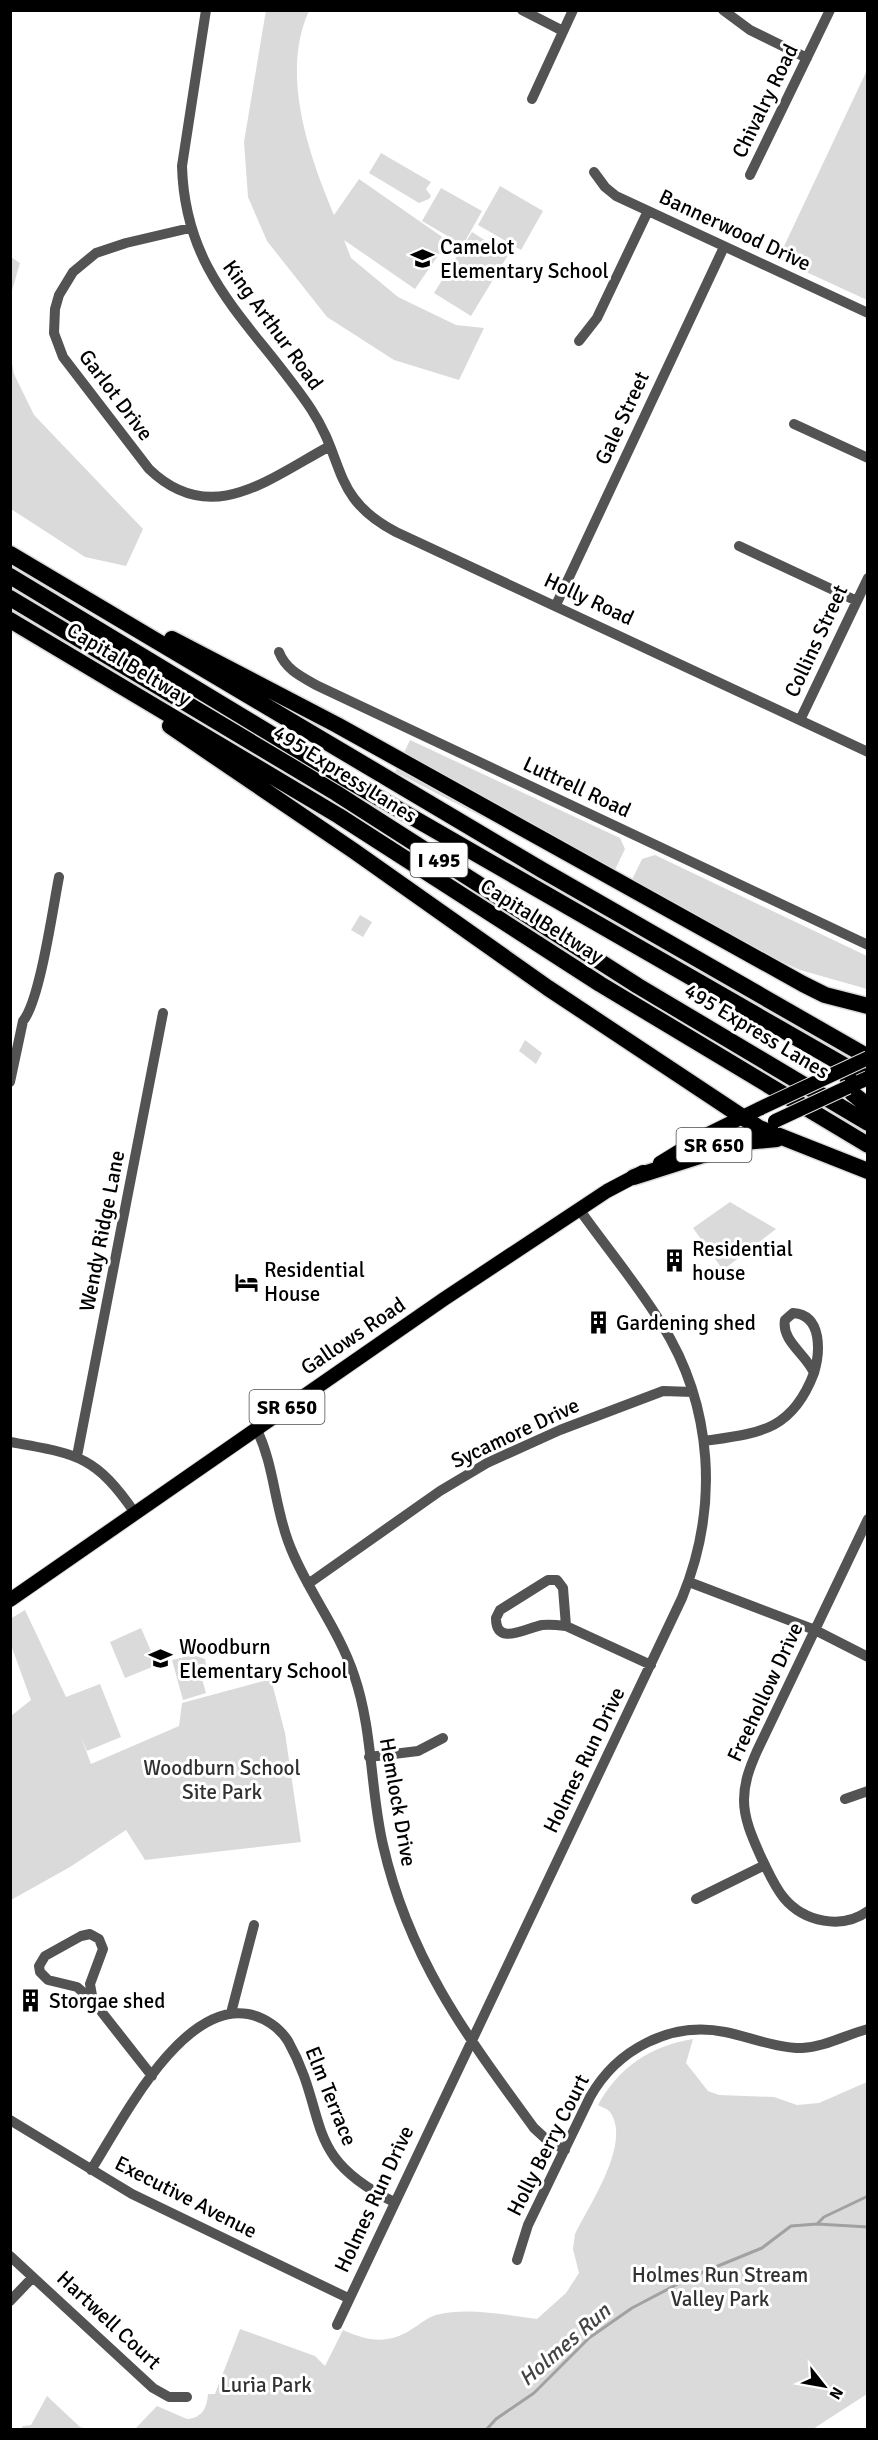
<svg xmlns="http://www.w3.org/2000/svg" width="878" height="2440" viewBox="0 0 878 2440" font-family="Signika,sans-serif">
<style>
.green{fill:#dadada}
.lines{fill:none;stroke-linecap:round;stroke-linejoin:round}
.stream{stroke:#a1a1a1;stroke-width:3}
.major-casing{stroke:#dbdbdb;stroke-width:16}
.highway-casing{stroke:#dbdbdb;stroke-width:19}
.minor{stroke:#535353;stroke-width:10}
.major{stroke:#000;stroke-width:14}
.highway{stroke:#000;stroke-width:16}
.major-bridge-casing{stroke:#dbdbdb;stroke-width:16;stroke-linecap:butt}
.major-bridge{stroke:#000;stroke-width:14}
.labels{text-anchor:middle;stroke-width:6;stroke-linejoin:round;paint-order:stroke}
.shield{fill:#fff;stroke:#4c4c4c;stroke-width:1.5}
.shield-label{font-size:20px;font-weight:bold;fill:#000}
.street-label{font-size:21px;fill:#000;stroke:#fff}
.poi-label{font-size:21px;fill:#000;stroke:#fff;text-anchor:start}
.park-label{font-size:21px;fill:#313131;stroke:#fff}
.water-label{font-size:22px;font-style:italic;fill:#424242;stroke:#fff}
</style>
<rect width="100%" height="100%" fill="#fff"/>
<path class="green" d="M 266,10 L 309,11 C 280,74 309,155 334,215 L 359,179 L 448,241 L 415,289 L 344,240 L 351,258 L 398,297 L 456,325 L 484,328 L 459,380 L 394,360 L 327,317 L 267,241 L 248,197 L 244,142 Z
M 867,70 L 867,300 L 778,259 Z
M 381,153 L 431,182 L 426,189 L 431,196 L 429,199 L 419,203 L 369,173 Z
M 500,186 L 543,211 L 521,250 L 478,225 Z
M 441,188 L 482,211 L 463,245 L 422,221 Z
M 472,232 L 508,255 L 471,316 L 434,293 Z
M 11,257 L 20,263 L 11,294 Z
M 10,353 L 14,374 L 34,415 L 143,529 L 126,566 L 85,557 L 11,509 Z
M 410,740 L 620,838 L 625,849 L 609,882 L 395,772 Z
M 655,855 L 867,956 L 867,989 L 800,970 L 627,890 L 642,859 Z
M 360,915 L 372,922 L 363,937 L 351,930 Z
M 525,1040 L 542,1053 L 536,1064 L 519,1051 Z
M 730,1202 L 776,1229 L 723,1270 L 693,1228 Z
M 25,1610 L 66,1697 L 100,1684 L 121,1737 L 87,1751 L 81,1737 L 91,1764 L 179,1726 L 182,1703 L 271,1679 L 285,1733 L 301,1842 L 145,1860 L 126,1830 L 70,1867 L 11,1900 L 11,1716 L 31,1700 L 11,1645 L 10,1619 Z
M 141,1628 L 157,1665 L 125,1678 L 110,1642 Z
M 193,1655 L 205,1659 L 208,1676 L 202,1679 L 206,1693 L 183,1700 L 172,1660 Z
M 693,2039 L 686,2063 L 708,2091 L 719,2095 L 774,2097 L 797,2105 L 819,2103 L 867,2082 L 867,2394 L 813,2429 L 135,2429 L 157,2406 L 187,2419 C 202,2418 207,2408 208,2394 L 215,2394 L 240,2329 L 315,2356 L 325,2366 L 343,2330 C 367,2341 388,2345 412,2329 C 419,2325 428,2317 436,2315 C 469,2307 503,2315 537,2319 L 566,2293 L 579,2273 L 573,2249 L 575,2234 C 589,2205 632,2143 610,2112 C 608,2109 601,2107 598,2105 C 619,2067 650,2046 693,2039 Z
M 47,2396 L 80,2427 L 87,2429 L 21,2429 L 23,2426 L 31,2425 Z"/>
<g class="lines">
<path class="stream" d="M 817,2224 L 824,2217 L 868,2196
M 486,2430 L 496,2419 L 534,2393 L 589,2338 L 632,2308 L 691,2277 L 762,2248 L 791,2226 L 817,2224 L 868,2227"/>
<defs>
<path id="major" d="M 660,1163 L 704,1136 L 761,1108
M 10,1600 L 444,1299 L 607,1191 L 643,1172"/>
<path id="highway" d="M 10,554 L 542,870 L 868,1057
M 10,576 L 344,778 L 868,1079
M 10,598 L 336,793 L 638,986 L 868,1123
M 10,620 L 339,816 L 600,984 L 868,1145
M 172,639 L 337,725 L 803,984 L 825,995 L 868,1006
M 170,726 L 354,851 L 548,988 L 759,1128 L 868,1171
M 845,1069 L 852,1093 L 868,1106
M 634,1177 L 744,1142 L 777,1139"/>
</defs>
<use href="#major" class="major-casing"/>
<use href="#highway" class="highway-casing"/>
<path class="minor" d="M 206,10 L 182,166 C 185,278 254,324 311,409 C 346,462 331,498 396,532 L 868,752
M 522,10 L 563,31
M 723,10 L 750,30 L 807,58
M 532,99 L 573,10
M 594,172 L 605,187 L 616,196 L 868,313
M 750,175 L 830,10
M 190,228 L 126,243 L 96,253 L 73,272 L 59,295 L 55,309 L 54,333 L 63,357 L 149,469 C 211,529 270,478 330,446
M 579,341 L 597,318 L 648,211
M 794,424 L 868,458
M 739,546 L 857,601
M 556,605 L 724,247
M 279,652 C 286,670 302,677 318,686 L 868,945
M 800,720 L 868,578
M 10,1082 L 23,1021 C 40,1001 53,907 59,877
M 793,1313 C 823,1315 820,1353 814,1373 C 807,1355 781,1341 785,1320 Z
M 256,1428 C 274,1464 274,1503 288,1541 C 305,1588 338,1627 354,1675 C 373,1730 370,1789 383,1845 C 409,1959 466,2035 534,2128 L 547,2140 L 565,2150
M 704,1441 C 760,1433 792,1431 814,1373
M 10,1442 C 77,1454 95,1455 135,1513
M 77,1456 L 163,1013
M 868,1519 L 757,1751 C 750,1767 744,1782 744,1800 C 744,1820 753,1839 761,1857 C 768,1871 774,1886 784,1898 C 804,1922 842,1930 868,1911
M 548,1580 L 557,1580 L 563,1588 L 566,1626 C 558,1625 550,1624 542,1625 C 526,1628 496,1647 496,1618 L 500,1610 Z
M 689,1582 L 815,1630 L 868,1657
M 308,1584 L 440,1491 L 487,1463 L 560,1430 L 663,1391 L 693,1392
M 566,1626 L 651,1665
M 369,1757 L 418,1751 L 443,1738
M 845,1799 L 868,1791
M 696,1899 L 765,1865
M 90,1934 L 99,1939 L 103,1949 L 90,1984 L 93,2001 L 77,1987 L 48,1980 L 40,1972 L 39,1966 L 45,1956 L 81,1936 Z
M 93,2001 L 152,2076
M 231,2013 L 254,1925
M 10,2120 L 132,2194 L 348,2298
M 91,2170 C 121,2123 181,2002 248,2014 C 264,2017 279,2027 288,2041 C 330,2116 300,2156 394,2202
M 10,2256 L 153,2388 L 169,2397 L 187,2397
M 517,2260 L 528,2225 L 590,2097 C 617,2049 671,2021 725,2032 C 750,2037 776,2048 802,2048 C 825,2047 845,2035 868,2029
M 10,2301 L 33,2277
M 337,2325 L 682,1598 C 719,1508 714,1407 661,1323 C 637,1284 606,1247 579,1209"/>
<use href="#major" class="major"/>
<use href="#highway" class="highway"/>
<defs>
<path id="major-bridge" d="M 859,1082 L 868,1078
M 761,1108 L 868,1058
M 775,1121 L 848,1087"/>
</defs>
<use href="#major-bridge" class="major-bridge-casing"/>
<use href="#major-bridge" class="major-bridge"/>
</g>
<defs>
<symbol id="school-bare" viewBox="-9 -9 18 18"><path d="M0-5L7-2L0 1L-7-2ZM-4 1L0 2.5L4 1V4Q0 6-4 4Z" fill="#000" stroke="#fff" stroke-width="2.5" paint-order="stroke"/></symbol>
<symbol id="building-bare" viewBox="-9 -9 18 18"><path d="M-4-6H4V6H1V3H-1V6H-4ZM-2.5-4.3h1.7v1.8h-1.7ZM.8-4.3h1.7v1.8H.8ZM-2.5-1h1.7V.8h-1.7ZM.8-1h1.7V.8H.8Z" fill="#000" stroke="#fff" stroke-width="2.5" paint-order="stroke"/></symbol>
<symbol id="hotel-bare" viewBox="-9 -9 18 18"><path d="M-6-4.5h1.5V1H6V5H4.5V3h-9V5H-6ZM-4 0a1.8 1.8 0 1 1 3.6 0ZM.5 0V-2.5h3Q6-2.5 6 0Z" fill="#000" stroke="#fff" stroke-width="2.5" paint-order="stroke"/></symbol>
</defs>
<g fill-rule="evenodd">
<use href="#school-bare" x="406" y="242" width="33" height="33"/>
<use href="#building-bare" x="658" y="1244" width="33" height="33"/>
<use href="#hotel-bare" x="230" y="1266" width="33" height="33"/>
<use href="#building-bare" x="582" y="1306" width="33" height="33"/>
<use href="#school-bare" x="144" y="1642" width="33" height="33"/>
<use href="#building-bare" x="14" y="1984" width="33" height="33"/>
</g>
<g class="labels">
<g class="shield">
<rect x="410.5" y="843" width="57" height="34" rx="4.5"/>
<rect x="676.5" y="1128" width="75" height="34" rx="4.5"/>
<rect x="249.5" y="1390" width="75" height="34" rx="4.5"/>
</g>
<g class="shield-label">
<text x="439" y="867">I 495</text>
<text x="714" y="1152">SR 650</text>
<text x="287" y="1414">SR 650</text>
</g>
<g class="street-label">
<text transform="translate(765 101) rotate(-64)" y="7">Chivalry Road</text>
<text transform="translate(735 230) rotate(25)" y="7">Bannerwood Drive</text>
<text transform="translate(273 325) rotate(54)" y="7">King Arthur Road</text>
<text transform="translate(116 395) rotate(53)" y="7">Garlot Drive</text>
<text transform="translate(622 418) rotate(-65)" y="7">Gale Street</text>
<text transform="translate(589 599) rotate(25)" y="7">Holly Road</text>
<text transform="translate(816 641) rotate(-65)" y="7">Collins Street</text>
<text transform="translate(129 664) rotate(31)" y="7">Capital Beltway</text>
<text transform="translate(345 774) rotate(32)" y="7">495 Express Lanes</text>
<text transform="translate(577 787) rotate(25)" y="7">Luttrell Road</text>
<text transform="translate(542 921) rotate(32)" y="7">Capital Beltway</text>
<text transform="translate(757 1031) rotate(31)" y="7">495 Express Lanes</text>
<text transform="translate(102 1231) rotate(-79)" y="7">Wendy Ridge Lane</text>
<text transform="translate(353 1336) rotate(-34)" y="7">Gallows Road</text>
<text transform="translate(515 1433) rotate(-25)" y="7">Sycamore Drive</text>
<text transform="translate(765 1692) rotate(-65)" y="7">Freehollow Drive</text>
<text transform="translate(584 1760) rotate(-64)" y="7">Holmes Run Drive</text>
<text transform="translate(398 1802) rotate(80)" y="7">Hemlock Drive</text>
<text transform="translate(331 2096) rotate(68)" y="7">Elm Terrace</text>
<text transform="translate(548 2145) rotate(-63)" y="7">Holly Berry Court</text>
<text transform="translate(186 2197) rotate(27)" y="7">Executive Avenue</text>
<text transform="translate(374 2199) rotate(-65)" y="7">Holmes Run Drive</text>
<text transform="translate(109 2320) rotate(43)" y="7">Hartwell Court</text>
</g>
<g class="poi-label">
<text x="440" y="254">Camelot<tspan x="440" dy="24">Elementary School</tspan></text>
<text x="692" y="1256">Residential<tspan x="692" dy="24">house</tspan></text>
<text x="264" y="1277">Residential<tspan x="264" dy="24">House</tspan></text>
<text x="616" y="1330">Gardening shed</text>
<text x="179" y="1654">Woodburn<tspan x="179" dy="24">Elementary School</tspan></text>
<text x="49" y="2008">Storgae shed</text>
</g>
<g class="park-label">
<text x="222" y="1775">Woodburn School<tspan x="222" dy="24">Site Park</tspan></text>
<text x="720" y="2282">Holmes Run Stream<tspan x="720" dy="24">Valley Park</tspan></text>
<text x="266" y="2392">Luria Park</text>
</g>
<g class="water-label">
<text transform="translate(564 2344) rotate(-41)" y="8">Holmes Run</text>
</g>
</g>
<rect width="878" height="2440" fill="none" stroke="#000000" stroke-width="24"/>
<g transform="translate(824 2386) rotate(121)" stroke="#ffffff" stroke-width="4.5" paint-order="stroke">
<path d="M0-4.5L10 22L0 15L-10 22Z" fill="#000000"/>
<text y="-9" font-size="16" font-weight="bold" text-anchor="middle" fill="#000000">N</text>
</g>
</svg>
